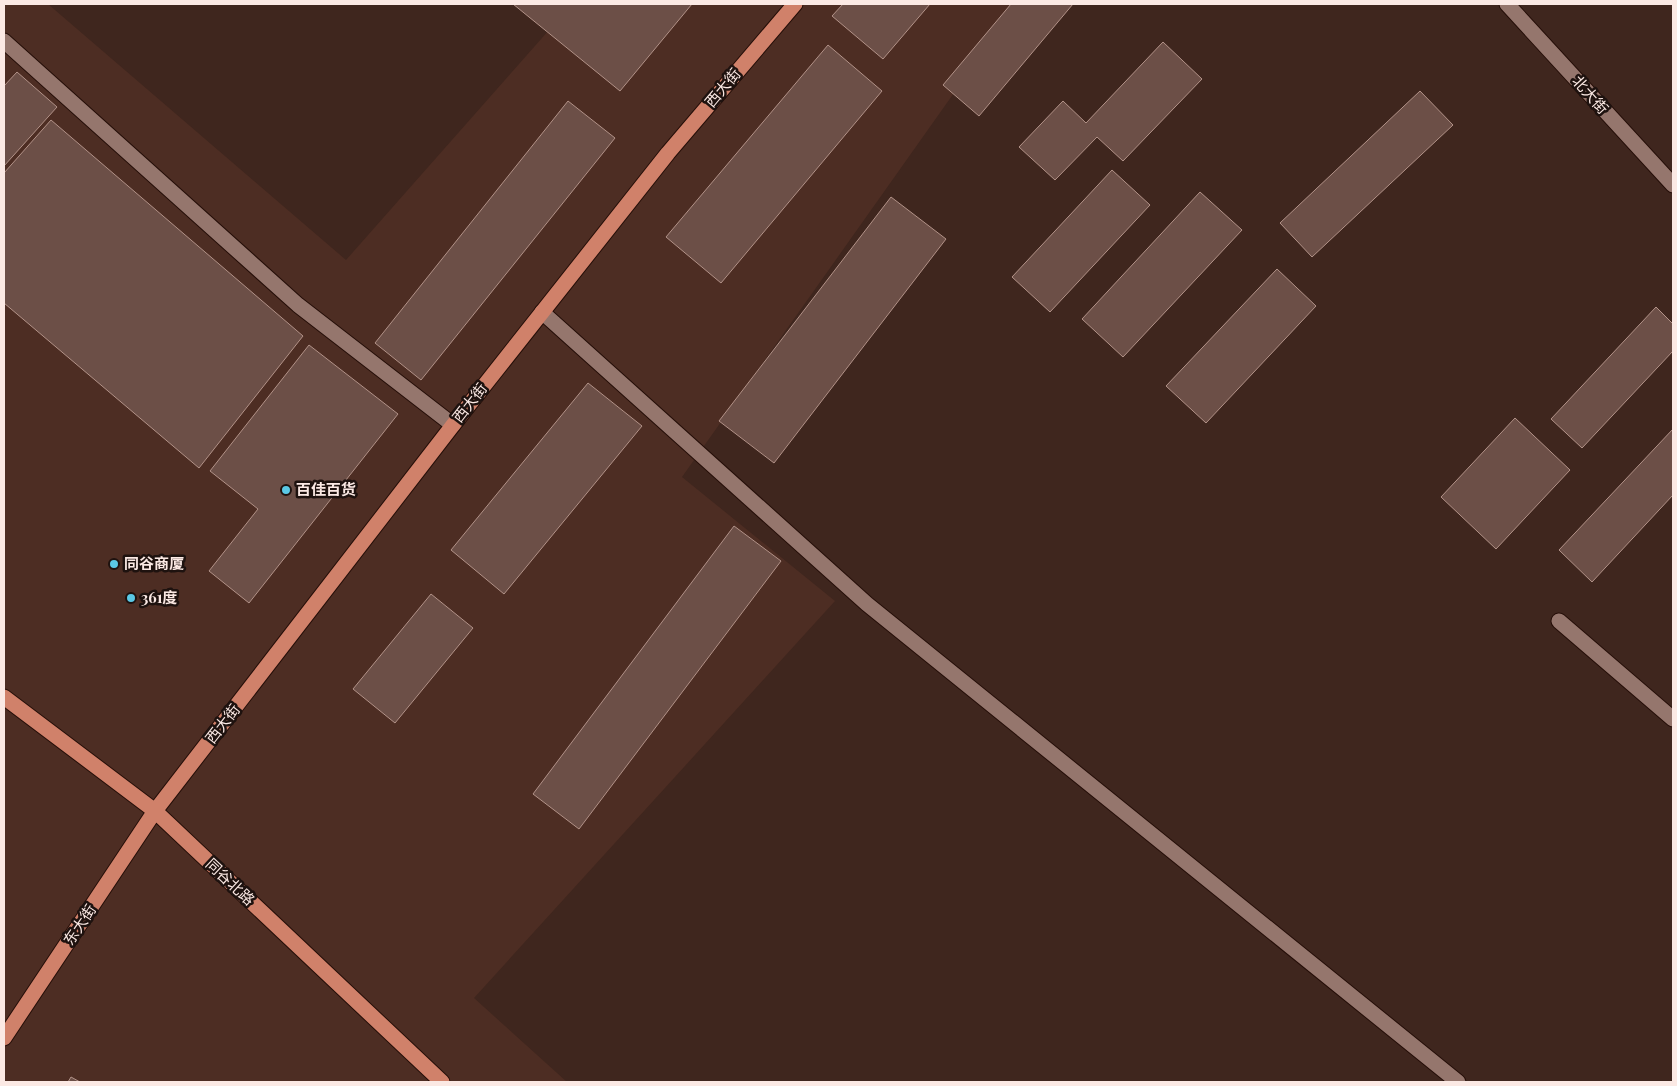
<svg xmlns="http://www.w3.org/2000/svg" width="1677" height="1086" viewBox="0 0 1677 1086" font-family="'Playfair Display','Noto Sans SC',serif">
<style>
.built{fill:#4d2d23}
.building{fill:#6c4f47;stroke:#b29288}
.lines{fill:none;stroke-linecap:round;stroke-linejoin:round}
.minor-casing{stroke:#250e08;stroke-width:17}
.major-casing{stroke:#250e08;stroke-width:17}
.minor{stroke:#95766d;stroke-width:15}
.major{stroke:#d0816a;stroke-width:15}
.poi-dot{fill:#5ac8e5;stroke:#1e120f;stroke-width:2}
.labels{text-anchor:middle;stroke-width:5;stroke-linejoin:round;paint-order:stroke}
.street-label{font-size:15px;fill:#fbe9e4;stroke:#1e120f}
.poi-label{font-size:15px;font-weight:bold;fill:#fbe9e4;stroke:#1e120f;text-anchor:start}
</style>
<rect width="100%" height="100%" fill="#3f261e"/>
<path class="built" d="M 4,4 L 48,4 L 346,260 L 572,4 L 1017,4 L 682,477 L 835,601 L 474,998 L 567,1082 L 4,1082 Z"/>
<path class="building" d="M 513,4 L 692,4 L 620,91 Z
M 843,4 L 930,4 L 883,59 L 832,16 Z
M 1011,4 L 1073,4 L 979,116 L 943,85 Z
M 1163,42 L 1202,79 L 1123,161 L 1097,137 L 1055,180 L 1019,147 L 1063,101 L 1086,123 Z
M 828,45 L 882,91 L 721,283 L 666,237 Z
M 17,72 L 57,107 L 4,166 L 4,86 Z
M 1420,91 L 1453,125 L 1312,257 L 1280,223 Z
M 568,101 L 615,138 L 421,380 L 375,343 Z
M 51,120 L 303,336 L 199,468 L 4,303 L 4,173 Z
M 1112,170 L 1150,205 L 1050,312 L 1012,277 Z
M 1200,192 L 1242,230 L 1123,357 L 1082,319 Z
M 891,197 L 946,239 L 774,463 L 719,421 Z
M 1277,269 L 1316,306 L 1206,423 L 1166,386 Z
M 1656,307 L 1673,324 L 1673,351 L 1582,448 L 1551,419 Z
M 309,345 L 398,414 L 249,603 L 209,571 L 258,509 L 210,471 Z
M 588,383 L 642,426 L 504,594 L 451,550 Z
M 1515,418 L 1570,470 L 1496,549 L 1441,497 Z
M 1673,429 L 1673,495 L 1592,582 L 1559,550 Z
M 734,526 L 781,561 L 579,829 L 533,794 Z
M 431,594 L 473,628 L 395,723 L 353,689 Z
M 71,1077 L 80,1082 L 68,1082 Z"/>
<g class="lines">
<defs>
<path id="minor" d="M 1507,4 L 1673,185
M 4,41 L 298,305 L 453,425
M 542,312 L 867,604 L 1458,1082
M 1559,621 L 1673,719"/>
<path id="major" d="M 4,697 L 155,811 L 442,1082
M 4,1038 L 155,811 L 453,425 L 668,153 L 795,4"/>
</defs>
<use href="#minor" class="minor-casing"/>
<use href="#major" class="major-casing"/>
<use href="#minor" class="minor"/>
<use href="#major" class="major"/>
</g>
<g class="poi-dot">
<circle cx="286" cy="490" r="5"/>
<circle cx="114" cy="564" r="5"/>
<circle cx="131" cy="598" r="5"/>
</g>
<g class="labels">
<g class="street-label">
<text transform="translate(723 88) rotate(-50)" y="5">西大街</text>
<text transform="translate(1590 95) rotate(48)" y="5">北大街</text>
<text transform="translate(470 403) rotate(-52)" y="5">西大街</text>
<text transform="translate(223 724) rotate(-52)" y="5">西大街</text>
<text transform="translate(230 882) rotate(43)" y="5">同谷北路</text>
<text transform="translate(80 925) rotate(-56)" y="5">东大街</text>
</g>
<g class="poi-label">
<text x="296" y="495">百佳百货</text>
<text x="124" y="569">同谷商厦</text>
<text x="141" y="603">361度</text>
</g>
</g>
<rect width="1677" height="1086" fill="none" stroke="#fbe9e4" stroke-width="10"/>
</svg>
